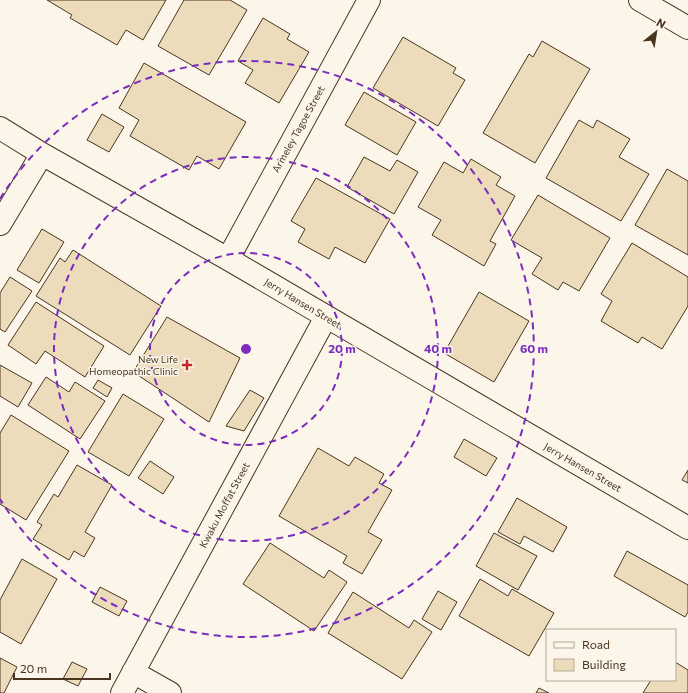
<svg xmlns="http://www.w3.org/2000/svg" width="688" height="693" viewBox="0 0 688 693" font-family="Commissioner,sans-serif">
<style>
.building{fill:#ecdcbc;stroke:#4a3520}
.lines{fill:none;stroke-linecap:round;stroke-linejoin:round}
.minor-casing{stroke:#4a3520;stroke-width:24}
.minor{stroke:#fbf6e9;stroke-width:22}
.ring{fill:none;stroke:#7b2cbf;stroke-width:2;stroke-dasharray:7 5}
.poi-dot{fill:#c62828;stroke:#fbf6e9;stroke-width:1.5}
.labels{text-anchor:middle;stroke-width:3;stroke-linejoin:round;paint-order:stroke}
.street-label{font-size:10px;fill:#4a3520;stroke:#fbf6e9}
.poi-label{font-size:10px;fill:#4a3520;stroke:#fbf6e9;text-anchor:end}
.centre{fill:#7b2cbf;stroke:#fbf6e9;stroke-width:2}
.ring-label{font-size:12px;text-anchor:middle;font-weight:bold;fill:#7b2cbf;stroke:#fbf6e9;stroke-width:3;stroke-linejoin:round;paint-order:stroke}
</style>
<rect width="100%" height="100%" fill="#fbf6e9"/>
<path class="building" d="M 47,0 L 166,0 L 143,40 L 126,30 L 117,45 L 70,18 L 72,15 Z
M 184,0 L 230,0 L 247,10 L 209,75 L 158,46 Z
M 263,18 L 290,34 L 287,39 L 309,52 L 279,103 L 245,83 L 253,70 L 238,61 Z
M 403,37 L 456,68 L 453,73 L 465,80 L 438,126 L 373,88 Z
M 542,41 L 590,69 L 535,163 L 483,133 L 529,54 L 533,57 Z
M 144,63 L 246,122 L 219,169 L 197,156 L 189,170 L 130,136 L 139,120 L 119,108 Z
M 364,92 L 416,122 L 397,155 L 345,125 Z
M 102,114 L 124,127 L 109,152 L 87,140 Z
M 579,120 L 593,128 L 597,120 L 630,139 L 619,157 L 649,174 L 621,221 L 546,178 Z
M 364,157 L 390,171 L 397,160 L 418,172 L 394,214 L 347,187 Z
M 471,159 L 501,177 L 496,185 L 515,196 L 490,241 L 496,244 L 484,266 L 432,235 L 441,220 L 418,207 L 444,162 L 463,173 Z
M 667,169 L 688,181 L 688,255 L 635,225 Z
M 316,178 L 390,219 L 365,263 L 335,247 L 329,259 L 298,242 L 305,229 L 291,221 Z
M 538,195 L 610,238 L 579,291 L 563,282 L 558,290 L 532,274 L 542,258 L 511,240 Z
M 42,229 L 64,242 L 39,283 L 17,270 Z
M 632,243 L 688,277 L 688,306 L 662,349 L 642,337 L 638,343 L 601,321 L 612,301 L 601,294 Z
M 73,250 L 161,306 L 130,355 L 36,296 L 60,258 L 65,262 Z
M 10,277 L 32,291 L 5,332 L 0,329 L 0,293 Z
M 479,292 L 529,321 L 494,382 L 444,353 Z
M 36,302 L 104,346 L 85,377 L 45,351 L 36,364 L 8,345 Z
M 167,317 L 240,358 L 209,422 L 133,372 Z
M 0,365 L 32,383 L 18,407 L 0,396 Z
M 46,377 L 69,392 L 75,382 L 105,401 L 80,439 L 28,405 Z
M 98,380 L 112,388 L 107,397 L 93,388 Z
M 250,390 L 264,398 L 244,431 L 226,426 Z
M 123,394 L 164,419 L 129,476 L 88,452 Z
M 11,415 L 69,451 L 26,520 L 0,504 L 0,433 Z
M 464,439 L 497,458 L 486,476 L 454,457 Z
M 318,448 L 349,466 L 355,457 L 384,474 L 379,483 L 392,490 L 368,532 L 382,540 L 362,574 L 343,563 L 347,556 L 279,516 Z
M 150,461 L 174,477 L 163,494 L 138,478 Z
M 77,465 L 112,485 L 85,532 L 95,538 L 84,557 L 74,551 L 69,560 L 33,539 L 42,525 L 37,522 L 54,494 L 58,497 Z
M 688,470 L 688,483 L 682,480 Z
M 517,498 L 567,527 L 553,552 L 524,536 L 520,544 L 498,532 Z
M 494,533 L 537,556 L 518,590 L 476,566 Z
M 270,543 L 324,578 L 329,570 L 347,582 L 314,631 L 243,584 Z
M 627,551 L 688,585 L 688,612 L 685,617 L 614,576 Z
M 22,559 L 57,579 L 21,644 L 0,632 L 0,600 Z
M 480,579 L 508,596 L 512,589 L 554,613 L 529,656 L 459,616 Z
M 100,587 L 127,601 L 119,616 L 92,602 Z
M 438,591 L 457,602 L 441,630 L 422,619 Z
M 353,592 L 409,628 L 414,620 L 432,632 L 402,679 L 328,633 Z
M 0,658 L 17,667 L 4,693 L 0,693 Z
M 72,662 L 87,669 L 78,686 L 63,679 Z
M 675,662 L 688,670 L 688,693 L 643,693 L 651,680 L 675,680 Z
M 539,688 L 549,693 L 536,693 Z"/>
<g class="lines">
<defs>
<path id="minor" d="M 640,0 L 688,28
M 0,128 L 42,154 L 228,259 L 688,528
M 0,224 L 42,154
M 228,259 L 369,0
M 133,672 L 170,693
M 122,693 L 326,317"/>
</defs>
<use href="#minor" class="minor-casing"/>
<use href="#minor" class="minor"/>
</g>
<g class="ring">
<circle cx="246" cy="349" r="96"/>
<circle cx="246" cy="349" r="192"/>
<path d="M0 199A288 288 0 1 1 0 499"/>
</g>
<path class="poi-dot" d="M185 359h4v4h4v4h-4v4h-4v-4h-4v-4h4z"/>
<g class="labels">
<g class="street-label">
<text transform="translate(298 129) rotate(-61)" y="4">Armeley Tagoe Street</text>
<text transform="translate(303 303) rotate(31)" y="4">Jerry Hansen Street</text>
<text transform="translate(583 467) rotate(30)" y="4">Jerry Hansen Street</text>
<text transform="translate(224 505) rotate(-62)" y="4">Kwaku Moffat Street</text>
</g>
<g class="poi-label">
<text x="178" y="363">New Life<tspan x="178" dy="12">Homeopathic Clinic</tspan></text>
</g>
</g>
<circle cx="246" cy="349" r="6" class="centre"/>
<g class="ring-label">
<text x="342" y="353">20 m</text>
<text x="438" y="353">40 m</text>
<text x="534" y="353">60 m</text>
</g>
<rect x="546" y="629" width="130" height="52" fill="#fbf6e9" stroke="#b4a999"/>
<rect x="554" y="642" width="20" height="6" fill="#fbf6e9" stroke="#b4a999"/>
<text x="582" y="649" font-size="12" fill="#4a3520">Road</text>
<rect x="554" y="659" width="20" height="12" fill="#ecdcbc" stroke="#b4a999"/>
<text x="582" y="669" font-size="12" fill="#4a3520">Building</text>
<g transform="translate(656 32) rotate(30)" stroke="#fbf6e9" stroke-width="3" paint-order="stroke">
<path d="M0-3L7 15L0 10L-7 15Z" fill="#4a3520"/>
<text y="-6" font-size="11" font-weight="bold" text-anchor="middle" fill="#4a3520">N</text>
</g>
<path d="M14 673v6h96v-6" fill="none" stroke="#4a3520" stroke-width="2"/>
<text x="20" y="673" font-size="12" fill="#4a3520" stroke="#fbf6e9" stroke-width="3" paint-order="stroke">20 m</text>
</svg>
